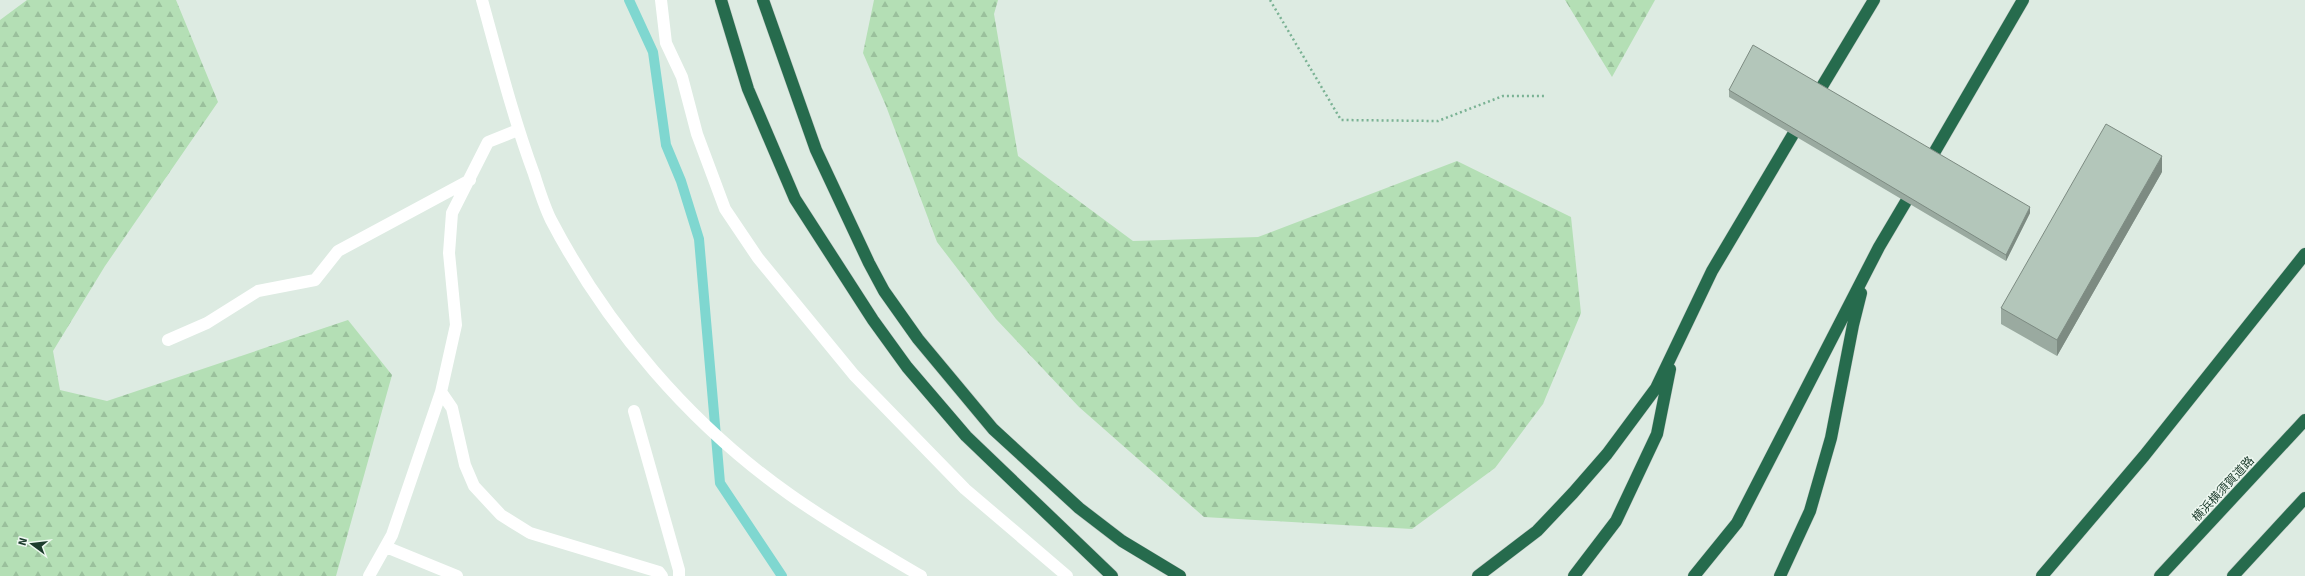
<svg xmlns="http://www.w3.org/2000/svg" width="2305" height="576" viewBox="0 0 2305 576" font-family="Signika,'Noto Sans JP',sans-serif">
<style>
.forest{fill:url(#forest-firs)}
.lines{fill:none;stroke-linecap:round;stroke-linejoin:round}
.stream{stroke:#7fd7d0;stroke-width:10}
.motorway-casing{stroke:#c0c8c4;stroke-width:13}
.path{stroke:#7ab294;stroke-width:2.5;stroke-dasharray:2 3;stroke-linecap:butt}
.service{stroke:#fff;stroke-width:12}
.minor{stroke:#fff;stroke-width:12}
.tertiary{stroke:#fff;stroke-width:12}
.motorway{stroke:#266b4d;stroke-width:12}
.wall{fill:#9aaaa0}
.shaded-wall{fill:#7d8b82}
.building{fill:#b3c6ba;stroke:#7d8b82}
.labels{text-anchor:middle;stroke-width:3;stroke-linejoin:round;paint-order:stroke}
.street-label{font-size:12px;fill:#1d3c2d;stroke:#eef8f1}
</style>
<defs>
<pattern id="forest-firs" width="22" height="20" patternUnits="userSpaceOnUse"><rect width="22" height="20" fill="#b4dfb5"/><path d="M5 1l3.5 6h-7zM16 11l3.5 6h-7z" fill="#9ac09c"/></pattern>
</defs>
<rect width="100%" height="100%" fill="#ddebe2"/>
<path class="forest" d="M 27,0 L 176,0 L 218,102 L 105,266 L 53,351 L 60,390 L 107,401 L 348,320 L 392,375 L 336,576 L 0,576 L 0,20 Z
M 874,0 L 998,0 L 994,14 L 1018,156 L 1133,241 L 1258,237 L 1457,161 L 1571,217 L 1581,313 L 1543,404 L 1495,468 L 1412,529 L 1204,517 L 1079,407 L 996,319 L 937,242 L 886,106 L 863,53 Z
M 1565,0 L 1655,0 L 1612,77 Z"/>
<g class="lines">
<path class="stream" d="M 629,0 L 653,52 L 666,145 L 681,181 L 699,239 L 720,483 L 782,576"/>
<defs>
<path id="motorway" d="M 721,0 L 748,89 L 795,199 L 873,320 L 907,367 L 966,436 L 1112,576
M 763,0 L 816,150 L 869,263 L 884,291 L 918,339 L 993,429 L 1079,508 L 1122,541 L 1180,576
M 1815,98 L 1874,0
M 1927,165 L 2023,0
M 1478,576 L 1537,531 L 1573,493 L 1607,454 L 1656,388 L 1712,271 L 1801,121
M 1574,576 L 1616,521 L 1657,434 L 1670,369
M 1694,576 L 1737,523 L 1879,247 L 1914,188
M 1780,576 L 1810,511 L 1831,438 L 1853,325 L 1861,293
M 2042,576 L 2144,456 L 2305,254
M 2160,576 L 2305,420
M 2233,576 L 2305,498"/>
</defs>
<use href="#motorway" class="motorway-casing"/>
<path class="path" d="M 1270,0 L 1341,120 L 1438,121 L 1503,96 L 1544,96"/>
<path class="service" d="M 634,411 L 679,570 L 679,576"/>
<path class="minor" d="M 661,0 L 666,43 L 682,77 L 697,134 L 725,209 L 758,258 L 854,375 L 965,489 L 1067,576
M 168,340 L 207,323 L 258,291 L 315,280 L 338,251 L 470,180
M 441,392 L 452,408 L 465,465 L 474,486 L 501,515 L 530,533 L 659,572 L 662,576
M 386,547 L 457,576
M 369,576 L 392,535 L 441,392 L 456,325 L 449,253 L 452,213 L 488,142 L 518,130"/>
<path class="tertiary" d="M 482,0 C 498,58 513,117 534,174 C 539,189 544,206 551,220 C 607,327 690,424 789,494 C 831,524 877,550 921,576"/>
<use href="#motorway" class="motorway"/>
</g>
<path class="wall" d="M 1729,90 L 2030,213 L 2006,261 L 1729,97 Z
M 2162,172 L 2057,356 L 2001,324 L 2001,308 Z"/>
<path class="shaded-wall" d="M 2162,156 L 2162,172 L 2057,356 L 2057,340 Z
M 2030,207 L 2030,213 L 2006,261 L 2006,255 Z"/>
<path class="building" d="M 1753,45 L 2030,207 L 2006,255 L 1729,90 Z
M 2106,124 L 2162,156 L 2057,340 L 2001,308 Z"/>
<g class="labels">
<g class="street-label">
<text transform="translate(2223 489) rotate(-47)" y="4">横浜横須賀道路</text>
</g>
</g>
<g transform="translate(32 544) rotate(285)" stroke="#eef8f1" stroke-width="3" paint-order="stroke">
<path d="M0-3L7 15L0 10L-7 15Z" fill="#1d3c2d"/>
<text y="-6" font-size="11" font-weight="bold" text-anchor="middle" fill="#1d3c2d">N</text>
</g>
</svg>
